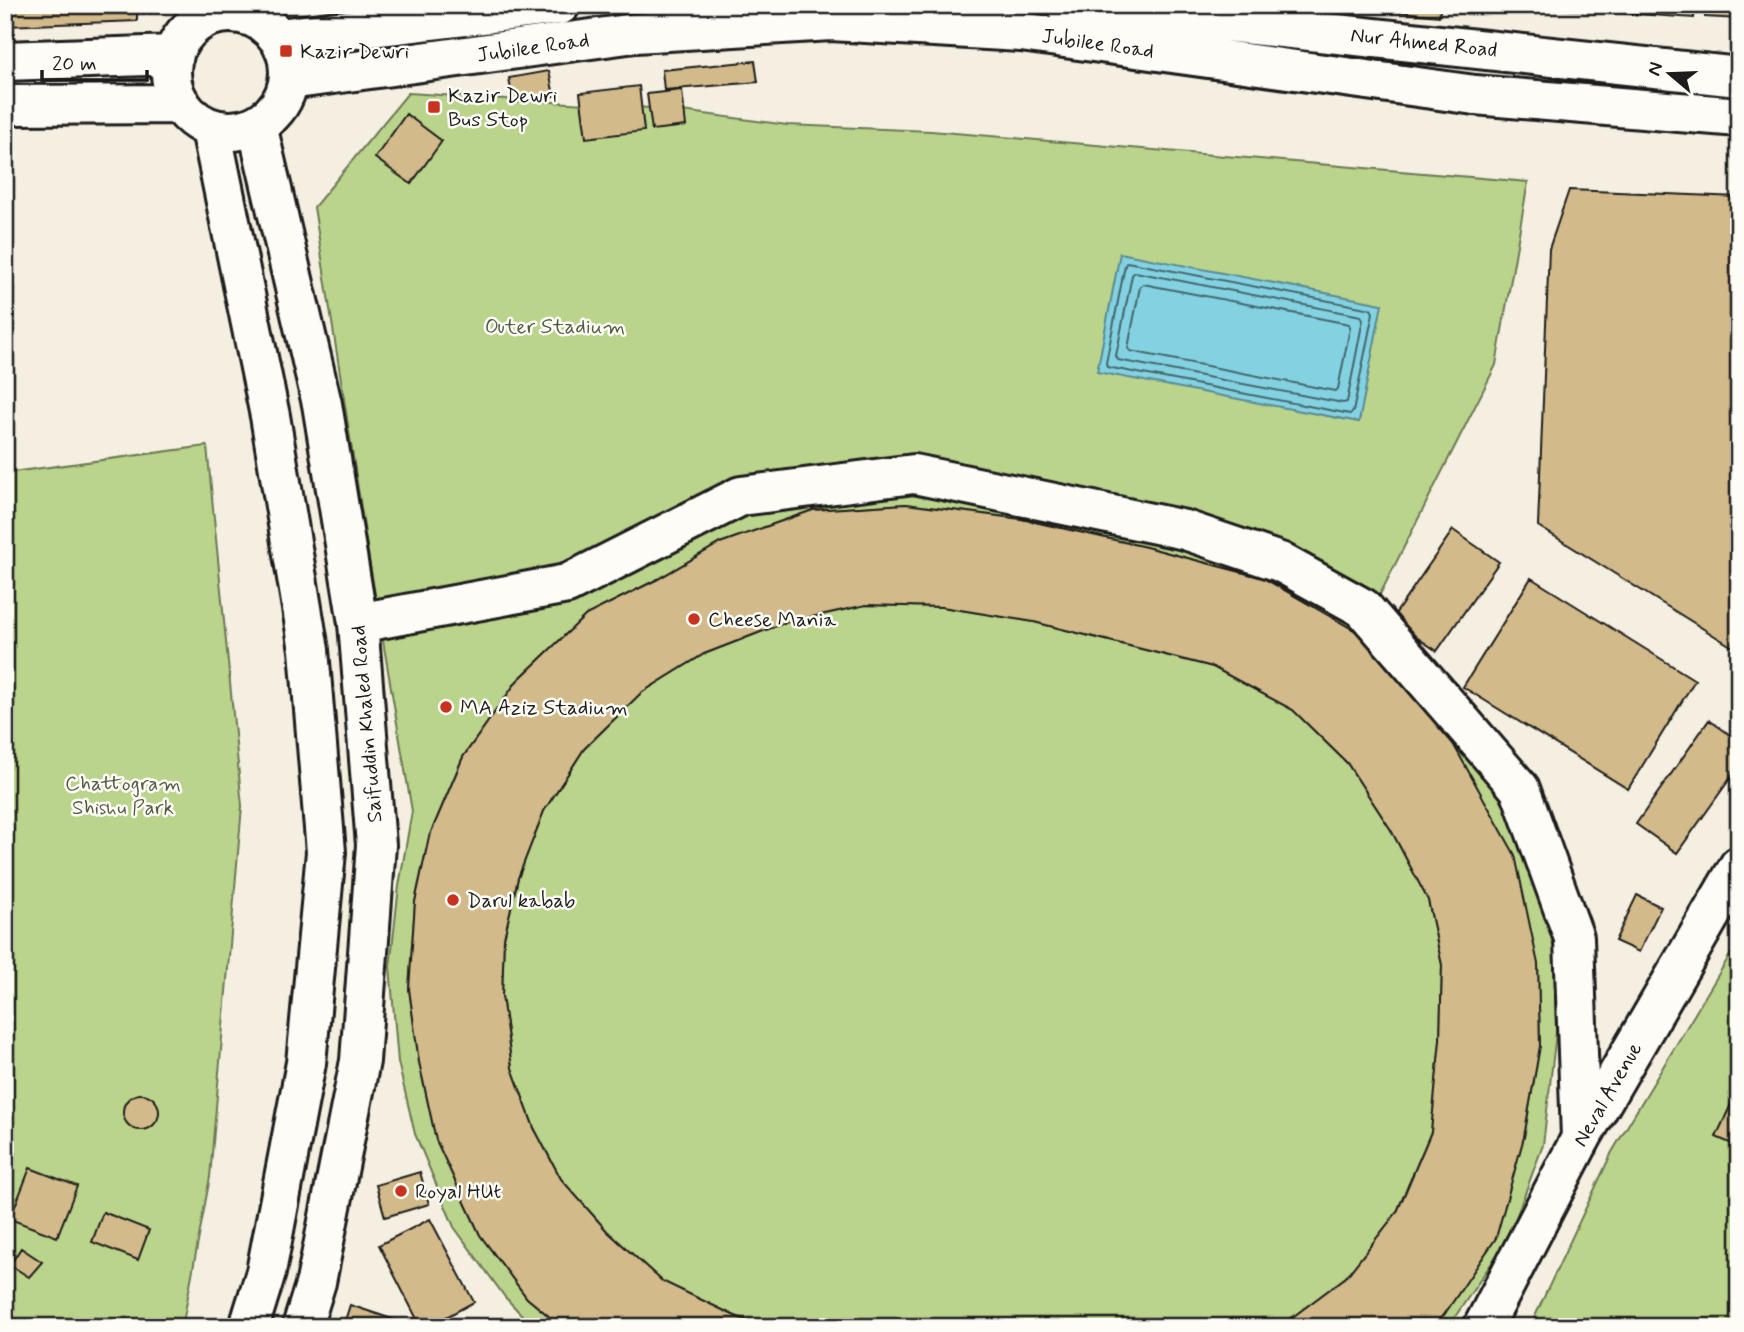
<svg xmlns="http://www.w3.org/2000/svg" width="1744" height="1332" viewBox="0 0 1744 1332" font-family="Mynerve,sans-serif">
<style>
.green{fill:#bad48b;stroke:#6b7854;stroke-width:2}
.water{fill:#83d2e2;stroke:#5a8993;stroke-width:2}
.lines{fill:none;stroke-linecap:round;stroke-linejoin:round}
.shore{stroke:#45656b;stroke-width:2}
.building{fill:#d3ba8a;stroke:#1c1c1c;stroke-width:2}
.street-casing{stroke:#1c1c1c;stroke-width:44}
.secondary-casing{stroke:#1c1c1c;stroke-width:44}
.primary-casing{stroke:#1c1c1c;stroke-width:44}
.street{stroke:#fdfcf7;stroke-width:38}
.secondary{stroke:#fdfcf7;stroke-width:38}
.primary{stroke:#fdfcf7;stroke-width:38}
.poi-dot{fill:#c8321e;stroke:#fdfcf7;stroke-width:2.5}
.labels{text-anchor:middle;stroke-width:5;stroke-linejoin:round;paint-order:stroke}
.street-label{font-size:21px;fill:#1c1c1c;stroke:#fdfcf7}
.poi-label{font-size:21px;fill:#1c1c1c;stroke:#fdfcf7;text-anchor:start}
.park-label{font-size:21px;fill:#535c43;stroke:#fdfcf7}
</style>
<rect width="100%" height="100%" fill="#f5efe1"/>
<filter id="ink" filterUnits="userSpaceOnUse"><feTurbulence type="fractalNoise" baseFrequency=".0143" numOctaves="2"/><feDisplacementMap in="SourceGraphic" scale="14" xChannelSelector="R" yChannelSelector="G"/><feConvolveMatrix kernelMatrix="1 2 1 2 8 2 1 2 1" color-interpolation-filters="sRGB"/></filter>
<g filter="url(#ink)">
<path class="green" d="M 408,93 L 667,109 L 787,125 L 931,131 L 1528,182 L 1496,365 L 1364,626 L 1458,725 L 1532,854 L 1554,950 L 1556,1033 L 1543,1145 L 1508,1239 L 1448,1327 L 1430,1327 L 1524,1137 L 1540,1045 L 1538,964 L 1359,633 L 1263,578 L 1146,547 L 1021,519 L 906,504 L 813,510 L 720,543 L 658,579 L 586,615 L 517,681 L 463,757 L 429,837 L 415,902 L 409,989 L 419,1062 L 436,1140 L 480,1235 L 527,1298 L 562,1327 L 533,1327 L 505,1297 L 454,1227 L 415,1134 L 398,1062 L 390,967 L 399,886 L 412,811 L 369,559 L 314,207 Z
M 207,446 L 242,806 L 210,1177 L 183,1323 L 181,1327 L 5,1327 L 5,473 Z
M 866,605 L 942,607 L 1034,622 L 1213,667 L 1293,710 L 1347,763 L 1391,830 L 1428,900 L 1442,965 L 1440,1040 L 1431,1132 L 1397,1212 L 1346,1277 L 1290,1319 L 1277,1327 L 767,1327 L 735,1316 L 662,1281 L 607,1231 L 561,1179 L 534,1128 L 512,1068 L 502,996 L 504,938 L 518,878 L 544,811 L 584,749 L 641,693 L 704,654 L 784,623 Z
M 1739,940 L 1739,1327 L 1530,1327 L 1612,1152 Z"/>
<path class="water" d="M 1120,253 L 1382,304 L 1359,422 L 1097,372 Z"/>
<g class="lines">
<path class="shore" d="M 1127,262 L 1371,309 L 1373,313 L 1353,412 L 1350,414 L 1107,367 L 1106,363 L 1125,265 Z
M 1135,272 L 1361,316 L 1363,319 L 1347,402 L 1343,403 L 1118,360 L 1116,356 L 1132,275 Z
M 1143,284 L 1349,324 L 1350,328 L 1338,389 L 1335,391 L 1130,351 L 1128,348 L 1140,287 Z"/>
</g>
<path class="building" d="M 5,5 L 137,5 L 137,21 L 5,26 Z
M 1372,5 L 1441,5 L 1439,16 L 1371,9 Z
M 1551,5 L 1695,5 L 1694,18 L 1551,8 Z
M 1706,5 L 1739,5 L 1739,19 L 1705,17 Z
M 755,61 L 758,82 L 664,90 L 662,70 Z
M 549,71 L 554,96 L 513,103 L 509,78 Z
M 639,86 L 644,131 L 586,138 L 580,93 Z
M 682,90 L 686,126 L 652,130 L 647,94 Z
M 406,114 L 442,141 L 411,184 L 375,158 Z
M 1569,190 L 1739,197 L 1739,651 L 1538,526 L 1549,249 Z
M 906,504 L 1021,519 L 1146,547 L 1263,578 L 1359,633 L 1451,740 L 1515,855 L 1538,964 L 1540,1046 L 1524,1137 L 1496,1238 L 1444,1315 L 1430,1327 L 1277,1327 L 1290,1319 L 1346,1277 L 1397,1212 L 1431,1132 L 1440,1040 L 1442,965 L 1428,900 L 1391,830 L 1347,763 L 1293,710 L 1213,667 L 1034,622 L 942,607 L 866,605 L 784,623 L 704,654 L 641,693 L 584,749 L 544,811 L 518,878 L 504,938 L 502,996 L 512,1068 L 534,1128 L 561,1179 L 607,1231 L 662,1281 L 735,1316 L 767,1327 L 562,1327 L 527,1298 L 480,1235 L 436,1140 L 419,1062 L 409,989 L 415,902 L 429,837 L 463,757 L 517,681 L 586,615 L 658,579 L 720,543 L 813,510 Z
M 1453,530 L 1499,562 L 1437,651 L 1391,620 Z
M 1531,578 L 1695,680 L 1628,789 L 1463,687 Z
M 1709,720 L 1739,741 L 1739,766 L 1677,853 L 1636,824 Z
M 1637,895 L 1661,907 L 1639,952 L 1615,941 Z
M 1739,1087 L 1739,1147 L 1716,1137 Z
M123 1112a18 18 0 1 1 36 0a18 18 0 1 1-36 0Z
M 30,1168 L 77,1186 L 57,1237 L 10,1219 Z
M 420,1172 L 429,1204 L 385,1217 L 376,1185 Z
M 103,1212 L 149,1230 L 138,1260 L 92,1242 Z
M 430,1219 L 474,1302 L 428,1327 L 421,1327 L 379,1245 Z
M 21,1248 L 42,1262 L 29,1277 L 10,1265 Z
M 5,1292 L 12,1297 L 5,1307 Z
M 350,1305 L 398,1321 L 396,1327 L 343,1327 Z
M 1607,1320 L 1628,1327 L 1605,1327 Z"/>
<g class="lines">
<defs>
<path id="street" d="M 358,623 L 567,584 L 741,496 L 914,474 L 1185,530 L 1280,562 L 1363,608 L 1520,789 L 1574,938 L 1581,1138"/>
<path id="secondary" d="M 217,5 L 218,14
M 257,125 L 322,404 L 358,623 L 376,845 L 360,1061 L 316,1282 L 302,1327
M 211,129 L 270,416 L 309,650 L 326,852 L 306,1063 L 266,1272 L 249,1327
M 1483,1327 L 1581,1138 L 1739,866"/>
<path id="primary" d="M 1066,5 L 1739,77
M171 72a59 59 0 1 1 118 0a59 59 0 1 1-118 0Z
M 278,38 L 560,5
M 5,61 L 174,55
M 289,80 L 635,33 L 831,21 L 1021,32 L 1475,95 L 1739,117
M 5,105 L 181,104"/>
</defs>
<use href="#street" class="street-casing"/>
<use href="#secondary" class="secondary-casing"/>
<use href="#primary" class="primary-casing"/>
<use href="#street" class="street"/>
<use href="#secondary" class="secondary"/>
<use href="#primary" class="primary"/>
</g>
</g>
<g class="poi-dot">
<rect x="279" y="44" width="14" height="14" rx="3.5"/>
<rect x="427" y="100" width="14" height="14" rx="3.5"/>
<circle cx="694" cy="619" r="7"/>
<circle cx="446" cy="707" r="7"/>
<circle cx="453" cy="900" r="7"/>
<circle cx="401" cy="1191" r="7"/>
</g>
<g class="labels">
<g class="street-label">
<text transform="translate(1424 42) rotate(6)" y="7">Nur Ahmed Road</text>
<text transform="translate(1098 43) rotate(8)" y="7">Jubilee Road</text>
<text transform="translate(533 47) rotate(-8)" y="7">Jubilee Road</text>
<text transform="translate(366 724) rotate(-95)" y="7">Saifuddin Khaled Road</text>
<text transform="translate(1607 1094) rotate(-60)" y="7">Neval Avenue</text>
</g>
<g class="poi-label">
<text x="300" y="58">Kazir Dewri</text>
<text x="448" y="102">Kazir Dewri<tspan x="448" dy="24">Bus Stop</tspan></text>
<text x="708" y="626">Cheese Mania</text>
<text x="460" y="714">MA Aziz Stadium</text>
<text x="467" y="907">Darul kabab</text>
<text x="415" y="1198">Royal HUt</text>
</g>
<g class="park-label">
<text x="555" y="333">Outer Stadium</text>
<text x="123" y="790">Chattogram<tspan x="123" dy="24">Shishu Park</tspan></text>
</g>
</g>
<rect width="1744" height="1332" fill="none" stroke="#fdfcf7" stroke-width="28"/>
<rect x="14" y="14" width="1716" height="1304" fill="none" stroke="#1c1c1c" stroke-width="2.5" filter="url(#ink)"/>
<g transform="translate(1670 74) rotate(289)" stroke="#fdfcf7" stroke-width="5" paint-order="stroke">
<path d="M0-5L12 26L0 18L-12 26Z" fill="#1c1c1c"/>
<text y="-10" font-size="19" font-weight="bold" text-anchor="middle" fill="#1c1c1c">N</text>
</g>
<path d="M42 70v10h105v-10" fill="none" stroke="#1c1c1c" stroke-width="3.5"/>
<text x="52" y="70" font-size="21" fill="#1c1c1c" stroke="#fdfcf7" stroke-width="5" paint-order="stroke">20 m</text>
</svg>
